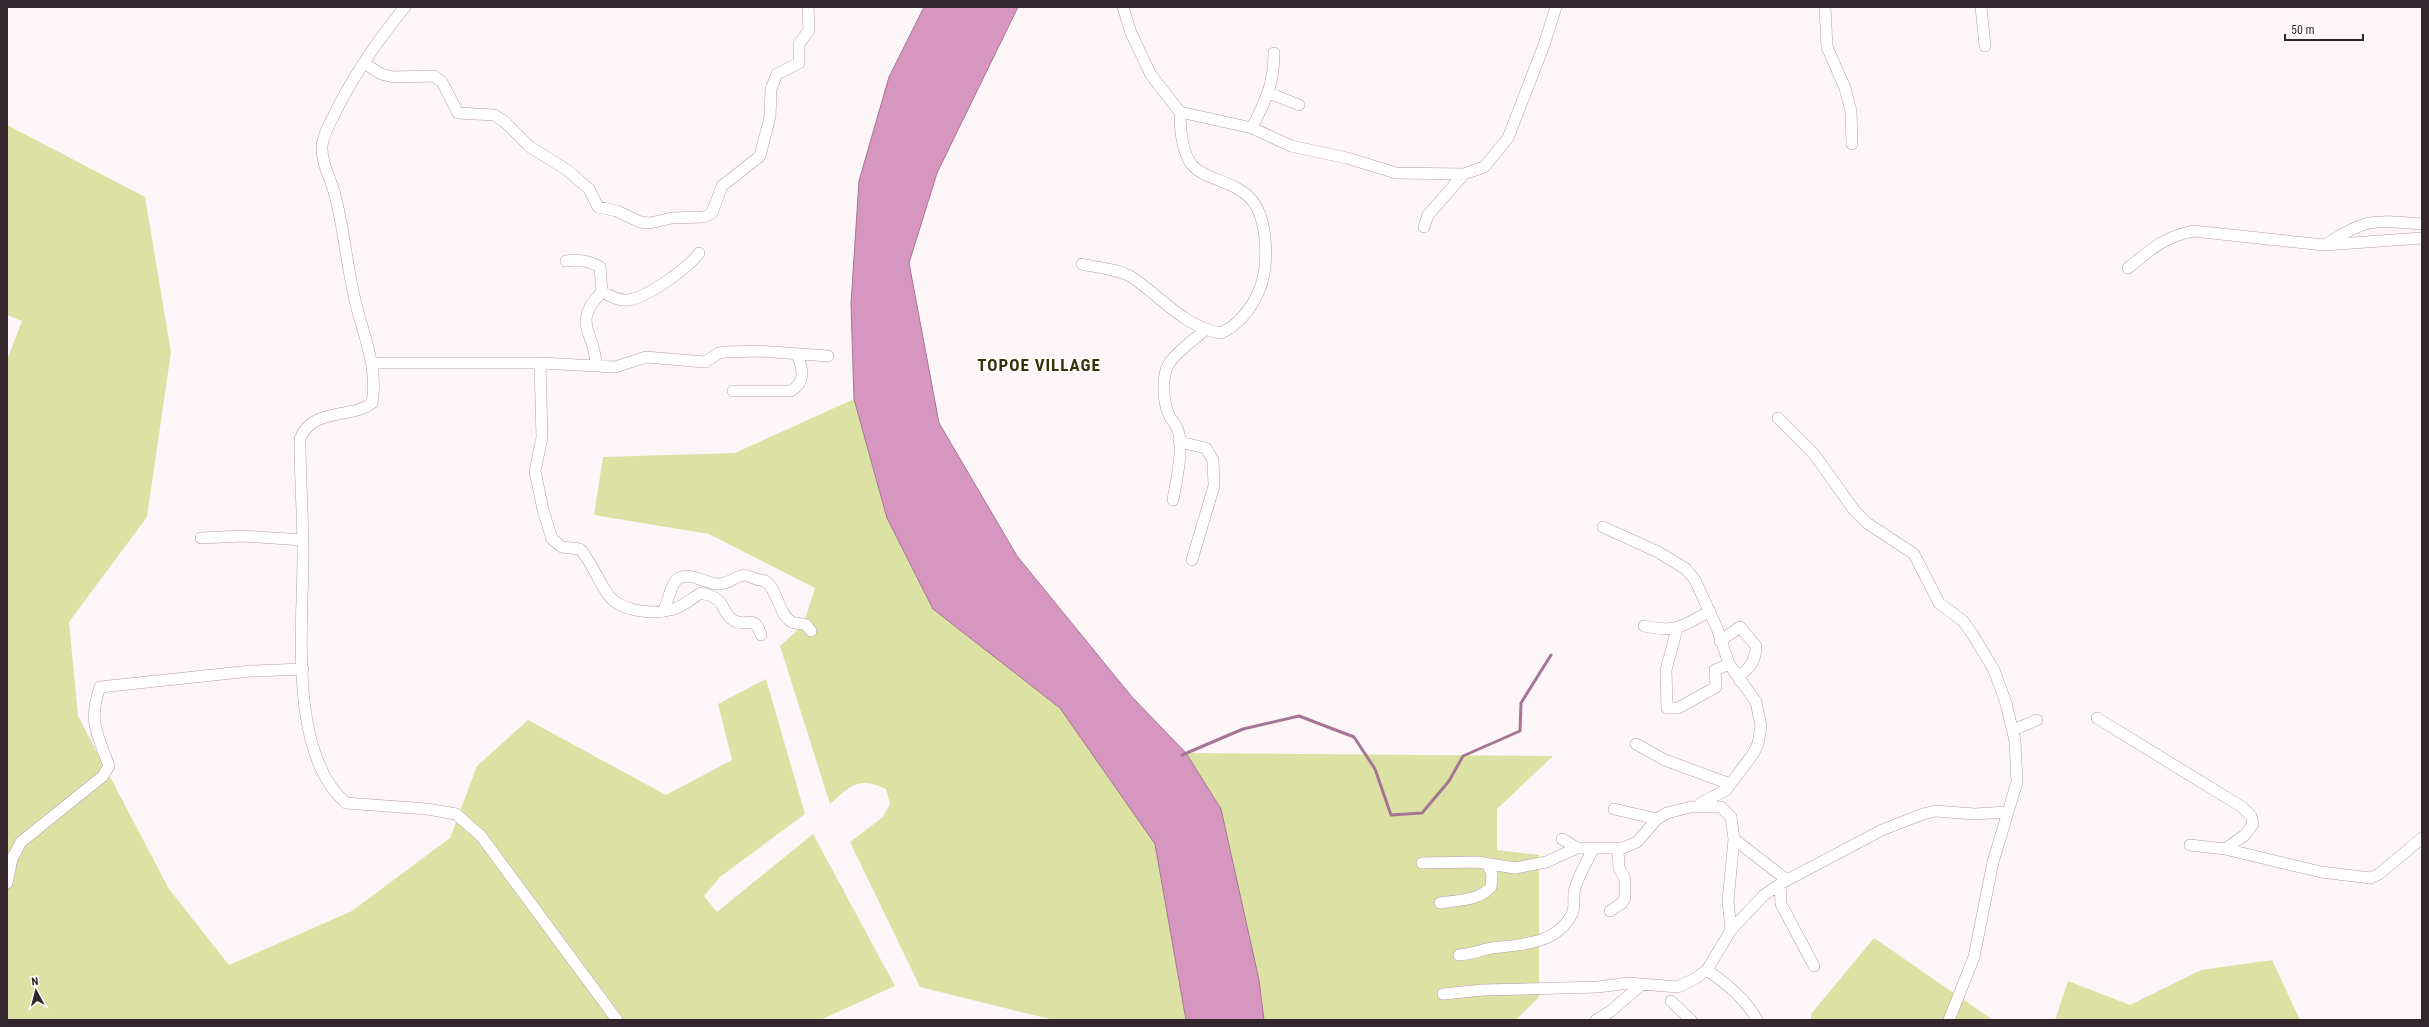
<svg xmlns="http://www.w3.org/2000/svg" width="2429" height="1027" viewBox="0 0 2429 1027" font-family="'Roboto Condensed',sans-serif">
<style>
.green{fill:#dce2a3}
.water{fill:#d796bf;stroke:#a67593}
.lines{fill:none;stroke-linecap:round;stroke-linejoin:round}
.stream{stroke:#a67593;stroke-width:3}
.minor-casing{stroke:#b69cab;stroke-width:12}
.minor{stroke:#fff;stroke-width:11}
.labels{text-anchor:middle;stroke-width:3;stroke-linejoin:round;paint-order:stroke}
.district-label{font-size:17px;font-weight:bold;letter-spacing:1px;fill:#313309;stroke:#fff}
</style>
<rect width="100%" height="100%" fill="#fcf6f9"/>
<path class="green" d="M 7,125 L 145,197 L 171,352 L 147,517 L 69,622 L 78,716 L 169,889 L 229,965 L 352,911 L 450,838 L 477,766 L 528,720 L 666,795 L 732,760 L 718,704 L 766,679 L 805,814 L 720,877 L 704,896 L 717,912 L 813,834 L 895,986 L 820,1020 L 7,1020 L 7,360 L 22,321 L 7,315 Z
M 854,399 L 887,518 L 933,609 L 1060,707 L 1155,844 L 1186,1020 L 1054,1020 L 920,987 L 850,842 L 883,817 L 890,804 L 886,789 C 858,776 851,785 830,804 L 780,646 L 803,625 L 815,588 L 709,534 L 594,515 L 603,457 L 735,453 Z
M 1186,753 L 1553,756 L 1497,809 L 1497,850 L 1539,855 L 1539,997 L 1516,1020 L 1264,1020 L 1259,980 L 1221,809 Z
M 1874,938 L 1993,1020 L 1998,1020 L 1811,1020 L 1811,1014 Z
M 2272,960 L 2300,1020 L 2055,1020 L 2068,981 L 2130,1005 L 2201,970 Z"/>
<path class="water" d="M 924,7 L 1018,7 L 937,173 L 909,263 L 939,423 L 1017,556 L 1132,697 L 1186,753 L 1221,809 L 1259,980 L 1264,1020 L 1186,1020 L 1155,844 L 1060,708 L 933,609 L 887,518 L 854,399 L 851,304 L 859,181 L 889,77 Z"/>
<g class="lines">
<path class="stream" d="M 1182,755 L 1243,729 L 1299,716 L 1354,737 L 1375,769 L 1391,815 L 1422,813 L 1449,781 L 1463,756 L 1520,731 L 1521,703 L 1551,655"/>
<defs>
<path id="minor" d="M 405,7 C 377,41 353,76 334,115 C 329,125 323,135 322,146 C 321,163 331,179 335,195 C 345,233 347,271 357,308 C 365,339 378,370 372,403 C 352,419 312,407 300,439 C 300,478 303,516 303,555 C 303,625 288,753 346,803 L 427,809 L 456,814 L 481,836 L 617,1020
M 1825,7 L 1827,47 L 1845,88 L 1851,111 L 1852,144
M 1981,7 L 1985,46
M 364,63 L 381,74 L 393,77 L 434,76 L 442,82 L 458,113 L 494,115 L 505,122 L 530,147 L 567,170 L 589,189 L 598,207 L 617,211 L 640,222 L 650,223 L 672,218 L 704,217 L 712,213 L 722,186 L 760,156 L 770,117 L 771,89 L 777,74 L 799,63 L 799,44 L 809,30 L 808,7
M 1269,93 L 1299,105
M 1180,112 L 1252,128 L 1291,146 L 1347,158 L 1396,173 L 1464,174 L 1484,167 L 1508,138 L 1544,45 L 1556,7
M 1252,128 C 1265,101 1274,85 1274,53
M 1424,227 L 1428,215 L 1464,174
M 2325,245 C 2367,218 2373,220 2422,224
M 566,261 C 578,259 590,261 600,267 L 602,292 C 570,324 596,332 596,366
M 1082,264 C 1097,268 1120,269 1133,278 C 1161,297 1186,328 1221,333 C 1238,325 1251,309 1259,291 C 1269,267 1269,218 1250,198 C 1234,181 1205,180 1192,165 C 1182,152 1180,128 1180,112 L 1151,75 L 1131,33 L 1123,7
M 2128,268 C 2152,249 2162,238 2193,231 L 2324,245 L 2422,238
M 602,292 C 610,296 619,301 628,300 C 647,298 688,268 699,253
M 372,363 L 540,363 L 615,367 L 646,357 L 705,362 L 719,353 L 725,352 L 760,351 L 828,356
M 540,363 L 542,438 L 535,471 L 543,510 L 552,539 L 562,547 L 580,549 C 592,563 597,578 607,593 C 619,612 653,615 674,609 C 684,606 692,598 701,593 C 729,599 719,611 733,620 C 747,629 754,612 761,635
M 733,391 L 791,391 C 806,382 803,369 797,354
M 1778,418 L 1814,454 L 1854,510 L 1867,523 L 1914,554 L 1939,603 L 1963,621 L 1973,635 L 1994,670 L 2006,703 L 2015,741 L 2017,782 L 1993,862 L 1974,957 L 1949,1020
M 1179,442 L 1206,448 L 1213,460 L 1214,486 L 1192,560
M 1173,500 C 1176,482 1185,445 1177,428 C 1175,423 1171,420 1169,415 C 1163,402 1161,374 1170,362 C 1179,350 1193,340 1204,331
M 1603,527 L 1658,552 L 1686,569 L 1695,580 L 1717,628 L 1729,664 L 1756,702 L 1761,726 L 1758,744 L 1753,754 L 1726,790 L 1701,803
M 201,538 L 242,536 L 303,540
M 664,610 C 668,602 671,582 679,578 C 692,572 705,583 717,584 C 737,584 734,569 756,579 C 759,580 762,580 765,581 C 779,590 778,617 794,623 C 798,624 802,623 806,625 L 811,631
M 1644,626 C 1677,633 1681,627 1710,611
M 1677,629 L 1666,670 L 1667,708 L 1678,708 L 1716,687 L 1715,670 L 1729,664
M 1720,641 L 1740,627 L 1756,646 C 1756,658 1752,667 1741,674 L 1740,681
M 2097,718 L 2242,807 L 2251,816 L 2253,824 L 2245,835 L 2225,849
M 2013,730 L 2037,720
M 1636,744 L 1665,760 L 1730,784
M 1614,809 L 1657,819
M 1562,839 L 1577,848
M 1734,839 L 1787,880
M 2190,845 L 2225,849 L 2321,872 L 2370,878 L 2379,874 L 2422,838
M 1422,863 L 1477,862 L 1515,868 L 1546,862 L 1577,848 L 1623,848 L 1637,842 L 1657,819 L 1667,813 L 1691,807 L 1721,807 L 1731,817 L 1734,839 L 1728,901 L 1731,930 L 1707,970 L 1696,978 L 1678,987 L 1628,983 L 1598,987 L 1483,990 L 1443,994
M 7,883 L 12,859 L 21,842 L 103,776 L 109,766 C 97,733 88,722 100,687 L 251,671 L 303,669
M 1780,884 L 1781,904 L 1814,966
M 1440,903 C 1458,900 1478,901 1491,887 L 1492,874 L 1488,865
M 1610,911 L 1622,903 L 1625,898 L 1625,879 L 1619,868 L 1618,849
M 1731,930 L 1763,896 L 1780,884 L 1882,830 L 1923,814 L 1935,811 L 1975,814 L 2006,812
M 1459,955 C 1473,954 1480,950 1492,948 C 1522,944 1556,945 1572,914 C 1576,906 1572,897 1575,888 C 1579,875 1587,861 1593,849
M 1707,970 C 1726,983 1746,999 1757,1020
M 1671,1001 L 1691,1020
M 1596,1020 L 1611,1011 L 1641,985"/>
</defs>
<use href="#minor" class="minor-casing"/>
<use href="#minor" class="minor"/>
</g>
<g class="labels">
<g class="district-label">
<text x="1039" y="371">TOPOE VILLAGE</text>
</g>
</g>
<rect width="2429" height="1027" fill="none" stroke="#32272d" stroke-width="16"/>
<g transform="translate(36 991) rotate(353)" stroke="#ffffff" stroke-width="3" paint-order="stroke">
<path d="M0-3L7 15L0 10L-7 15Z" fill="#32272d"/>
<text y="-6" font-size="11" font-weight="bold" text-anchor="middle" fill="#32272d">N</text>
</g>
<path d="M2285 34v6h78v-6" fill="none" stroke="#32272d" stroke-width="2"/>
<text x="2291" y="34" font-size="12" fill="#32272d" stroke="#ffffff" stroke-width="3" paint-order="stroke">50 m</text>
</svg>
